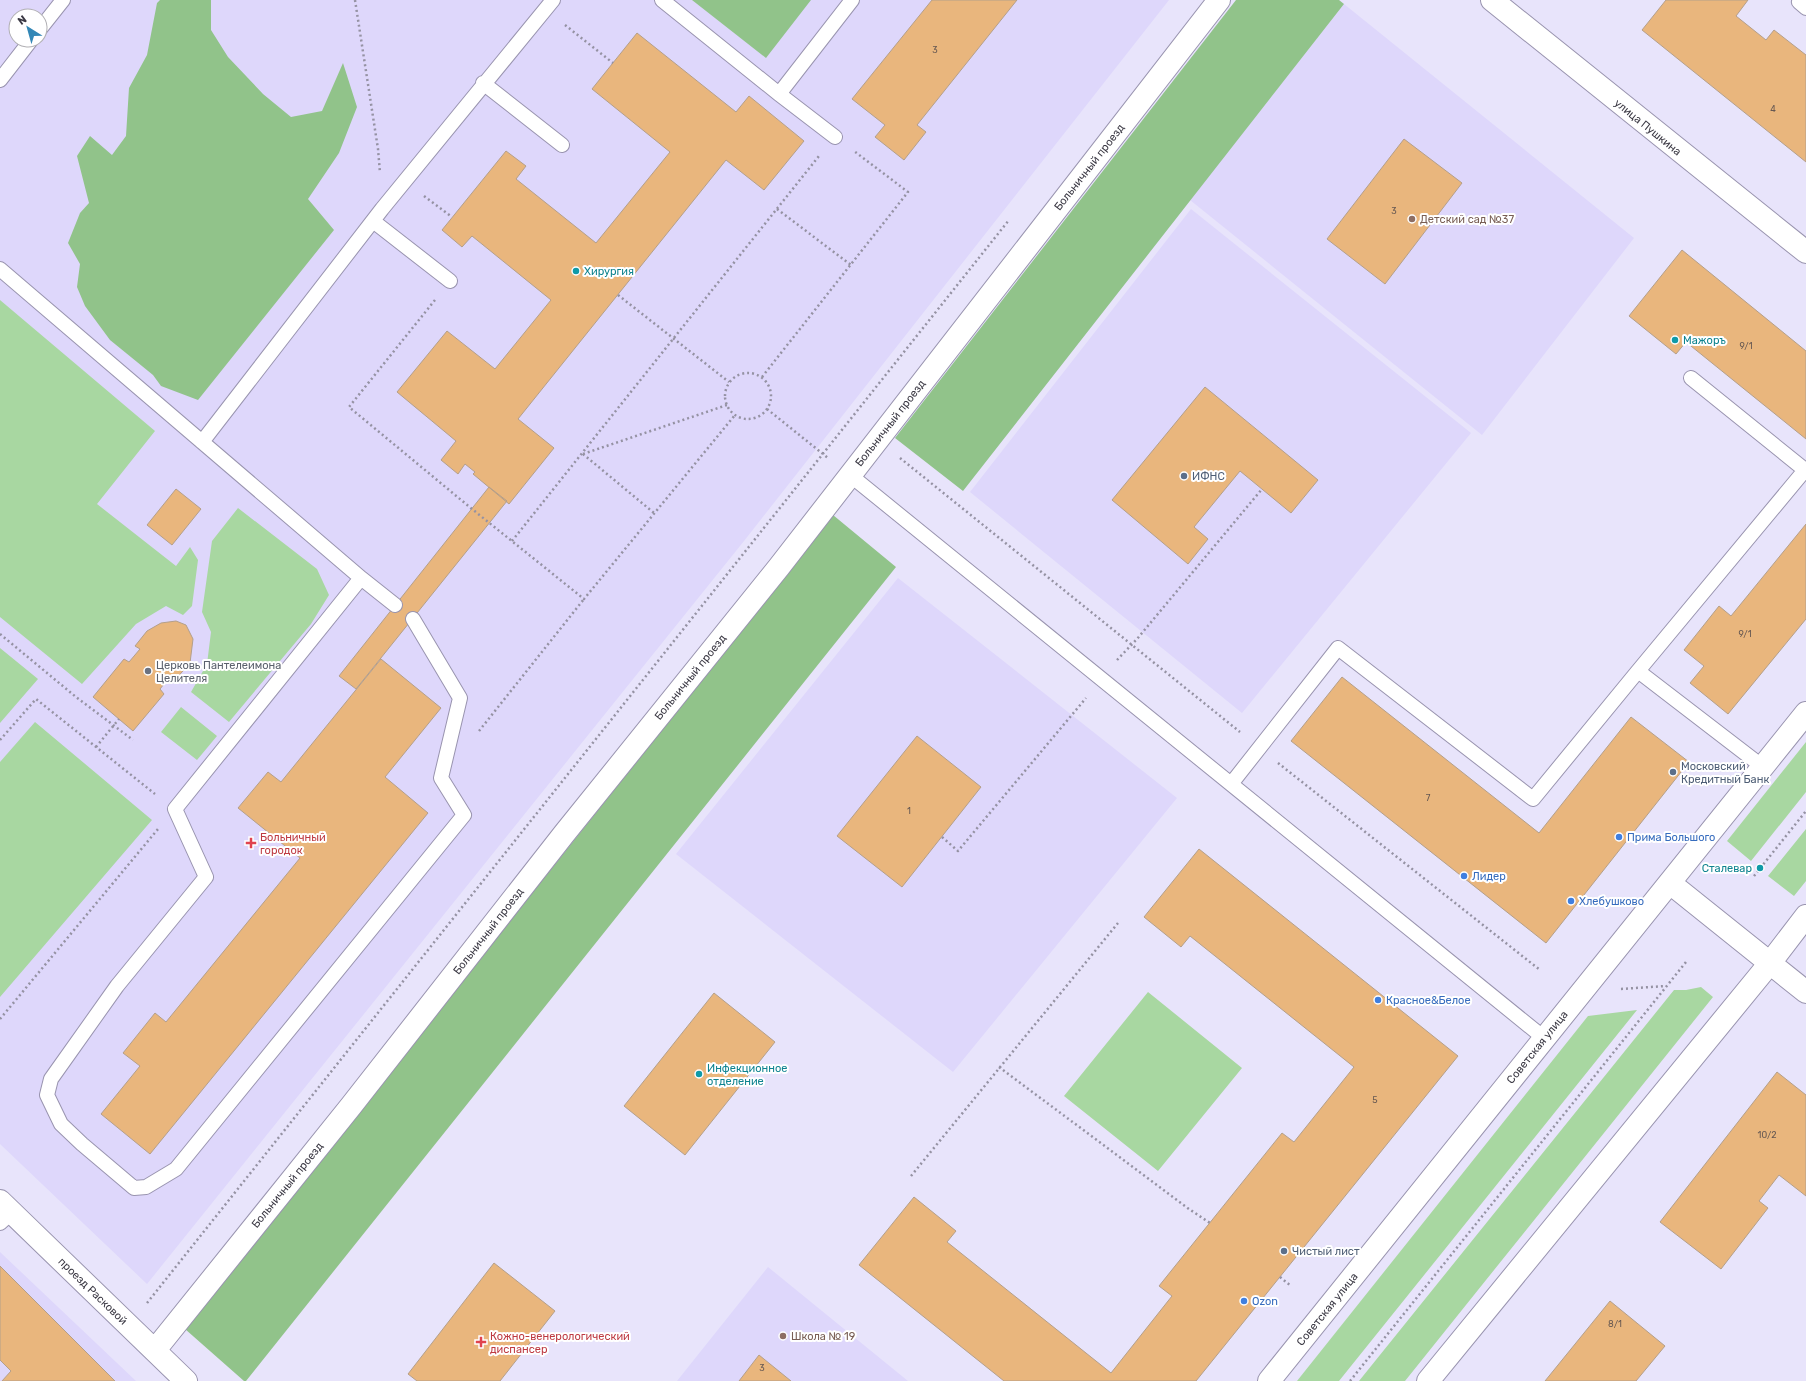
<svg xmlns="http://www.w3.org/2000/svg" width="1806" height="1381" viewBox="0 0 1806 1381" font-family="Rubik,sans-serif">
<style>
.built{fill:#ded7fb;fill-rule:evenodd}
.green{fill:#a8d7a1}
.forest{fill:#91c38a}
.building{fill:#e9b67d;stroke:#b49f8a}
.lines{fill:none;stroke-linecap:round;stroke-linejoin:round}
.lane-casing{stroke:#9994af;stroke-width:16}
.street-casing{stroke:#9994af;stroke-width:24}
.secondary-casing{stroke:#9994af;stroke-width:24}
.path{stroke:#9592a3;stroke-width:2.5;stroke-dasharray:2 3;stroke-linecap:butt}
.lane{stroke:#fff;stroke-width:14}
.street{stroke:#fff;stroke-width:22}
.secondary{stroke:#fff;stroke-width:22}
.education-dot{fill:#8d6e63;stroke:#fff;stroke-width:1.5}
.culture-dot{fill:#0f9aa8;stroke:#fff;stroke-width:1.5}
.service-dot{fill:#5c6f8a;stroke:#fff;stroke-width:1.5}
.worship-dot{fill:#6b7280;stroke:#fff;stroke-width:1.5}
.shop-dot{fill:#3f7fe0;stroke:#fff;stroke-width:1.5}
.health-dot{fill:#e0444e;stroke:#fff;stroke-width:1.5}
.labels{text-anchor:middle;stroke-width:4;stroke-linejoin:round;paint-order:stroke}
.number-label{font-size:9px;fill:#665852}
.street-label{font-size:11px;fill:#3b3944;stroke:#fff}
.education-label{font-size:11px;fill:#785e54;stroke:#fff;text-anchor:start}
.culture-label{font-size:11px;fill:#0d838f;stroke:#fff;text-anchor:start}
.service-label{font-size:11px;fill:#4e5e75;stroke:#fff;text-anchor:start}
.worship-label{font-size:11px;fill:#5b616d;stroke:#fff;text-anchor:start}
.health-label{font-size:11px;fill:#be3a42;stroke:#fff;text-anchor:start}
.shop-label{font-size:11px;fill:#366cbe;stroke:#fff;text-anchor:start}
</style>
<rect width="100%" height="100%" fill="#e8e4fb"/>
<path class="built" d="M 0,0 L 1169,0 L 744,541 L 147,1284 L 0,1144 ZM 16,16 L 40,16 L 40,40 L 16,40 Z
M 1344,4 L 1634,238 L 1482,435 L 1190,200 Z
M 1191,209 L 1471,433 L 1242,713 L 970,492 Z
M 898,578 L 1177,798 L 953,1072 L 676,854 Z
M 0,1252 L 136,1381 L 0,1381 Z
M 768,1267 L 908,1381 L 677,1381 Z"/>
<path class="green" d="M 0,300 L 155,431 L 97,504 L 176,566 L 190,547 L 198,560 L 192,606 L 183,615 L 166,606 L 136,624 L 82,684 L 0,617 Z
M 238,508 L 317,569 L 329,595 L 311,624 L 229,722 L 191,692 L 207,664 L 211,632 L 202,612 L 212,541 Z
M 0,648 L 38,679 L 0,723 Z
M 181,707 L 217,736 L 197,760 L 161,732 Z
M 35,722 L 152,820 L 0,997 L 0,762 Z
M 1806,742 L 1806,792 L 1751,861 L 1727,841 Z
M 1806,829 L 1806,881 L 1794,896 L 1768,876 Z
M 1701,987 L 1713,997 L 1405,1381 L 1359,1381 L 1674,990 L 1686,990 Z
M 1148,992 L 1242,1068 L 1158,1171 L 1064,1096 Z
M 1637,1010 L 1339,1381 L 1297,1381 L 1588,1016 Z"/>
<path class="forest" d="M 160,0 L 211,0 L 211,30 L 228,57 L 263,94 L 291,117 L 322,111 L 343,63 L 357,107 L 339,153 L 308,199 L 334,230 L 198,400 L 161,386 L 153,375 L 110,340 L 85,306 L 77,287 L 80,264 L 68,243 L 80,213 L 89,203 L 77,156 L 90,136 L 112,155 L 126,136 L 129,88 L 147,55 L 157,3 Z
M 692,0 L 811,0 L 766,58 Z
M 1236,0 L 1339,0 L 1344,4 L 963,491 L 895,438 Z
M 833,515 L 896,567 L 246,1381 L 244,1381 L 185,1329 Z"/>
<path class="building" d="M 932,0 L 1017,0 L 917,125 L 926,132 L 904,160 L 875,137 L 885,125 L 852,99 Z
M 1666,0 L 1748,0 L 1736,16 L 1766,40 L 1774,30 L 1806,55 L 1806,162 L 1642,30 Z
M 637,33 L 736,112 L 749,96 L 804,141 L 764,190 L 726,160 L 518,419 L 554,448 L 509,504 L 473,474 L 475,472 L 465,464 L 458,474 L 441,460 L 456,441 L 397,392 L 447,331 L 495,369 L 551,300 L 472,236 L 462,247 L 442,230 L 506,151 L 526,166 L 516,179 L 596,243 L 670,152 L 592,89 Z
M 1404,139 L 1462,183 L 1385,284 L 1327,239 Z
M 1682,250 L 1806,351 L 1806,439 L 1686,342 L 1676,354 L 1629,316 Z
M 1205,387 L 1318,480 L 1291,513 L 1240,471 L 1194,527 L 1208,539 L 1188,564 L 1112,500 Z
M 489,487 L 507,501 L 356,689 L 339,676 Z
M 176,489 L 201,509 L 172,545 L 147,525 Z
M 1806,524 L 1806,619 L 1728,714 L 1690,683 L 1704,666 L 1684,650 L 1719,606 L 1731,616 Z
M 176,621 L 186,625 L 193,639 L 190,663 L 174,681 L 168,679 L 160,689 L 164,694 L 133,731 L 93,697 L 124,659 L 129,662 L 140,649 L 135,646 L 147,631 L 161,623 Z
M 381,659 L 441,708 L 385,777 L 428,813 L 150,1154 L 101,1114 L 140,1066 L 123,1053 L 155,1013 L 166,1022 L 300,858 L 238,808 L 268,772 L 281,782 Z
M 1342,677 L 1539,833 L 1631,717 L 1689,762 L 1546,943 L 1291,741 Z
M 917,736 L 981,787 L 902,887 L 837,836 Z
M 1199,849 L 1458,1056 L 1196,1381 L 1004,1381 L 859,1265 L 914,1197 L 956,1231 L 947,1242 L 1111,1373 L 1172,1296 L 1159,1286 L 1282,1133 L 1294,1142 L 1354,1067 L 1190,936 L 1181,947 L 1144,917 Z
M 714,993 L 775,1042 L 685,1155 L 624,1106 Z
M 1777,1072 L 1806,1095 L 1806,1196 L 1779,1175 L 1759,1201 L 1768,1208 L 1721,1269 L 1660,1222 Z
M 494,1263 L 555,1311 L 500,1381 L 417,1381 L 408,1374 Z
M 0,1266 L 115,1381 L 2,1381 L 11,1371 L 0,1360 Z
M 1610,1301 L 1665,1346 L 1636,1381 L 1545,1381 Z
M 759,1355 L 791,1381 L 739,1381 Z"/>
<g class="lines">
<defs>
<path id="lane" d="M 662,0 L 779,94 L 835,137
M 1800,0 L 1799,2 L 1806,8
M 40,29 L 63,0
M 0,80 L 31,40
M 483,83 L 562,145
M 779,94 L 852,0
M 373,221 L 450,281
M 0,269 L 361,578 L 175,809 L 206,877 L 117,986 L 51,1079 L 47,1095 L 61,1124 L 82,1144 L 134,1188 L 146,1187 L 176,1169 L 464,815 L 441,778 L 460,698 L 413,619
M 1691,378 L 1805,470 L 1638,671 L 1763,767
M 202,442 L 382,209 L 553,0
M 850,475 L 1544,1038
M 361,578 L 395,605
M 1231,784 L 1338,648 L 1533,799 L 1638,671
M 0,1223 L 11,1213"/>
<path id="street" d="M 0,1201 L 186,1381
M 155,1350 L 351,1106 L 564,834 L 779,567 L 1219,0"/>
<path id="secondary" d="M 1492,0 L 1806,252
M 1670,883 L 1806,992
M 1269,1381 L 1806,713
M 1428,1381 L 1770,963 L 1806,916"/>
</defs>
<use href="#lane" class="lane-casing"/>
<use href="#street" class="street-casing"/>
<use href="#secondary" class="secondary-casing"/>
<path class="path" d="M 355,0 L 378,149 L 380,173
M 565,25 L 613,63
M 424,196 L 452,217
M 777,209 L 851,265
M 618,295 L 729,382
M 435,300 L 349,407 L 472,509 L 584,599 L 735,415
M725 396a23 23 0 1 1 46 0a23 23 0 1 1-46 0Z
M 762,377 L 908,192 L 854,151
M 767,409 L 828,458
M 583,454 L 727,405
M 583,454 L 654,513
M 900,458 L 1240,732
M 512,541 L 819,156
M 0,634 L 76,697 L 133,740
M 1117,660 L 1137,639 L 1262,489
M 479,731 L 584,599
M 0,740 L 36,699 L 155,794
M 96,747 L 119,719
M 1278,763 L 1540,970
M 942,837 L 958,851 L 1086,698
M 1754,876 L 1806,811
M 1621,989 L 1666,986
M 0,1019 L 158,829
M 999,1067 L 1189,1209 L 1210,1223
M 911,1176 L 1118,923
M 1280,1277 L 1291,1286
M 147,1303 L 1009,220
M 1350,1381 L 1686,962"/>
<use href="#lane" class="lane"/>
<use href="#street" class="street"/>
<use href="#secondary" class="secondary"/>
</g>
<g class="education-dot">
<circle cx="1412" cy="219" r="4"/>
<circle cx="783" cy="1336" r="4"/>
</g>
<g class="culture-dot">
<circle cx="576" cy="271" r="4"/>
<circle cx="1675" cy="340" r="4"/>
<circle cx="1760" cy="868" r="4"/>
<circle cx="699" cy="1074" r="4"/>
</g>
<g class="service-dot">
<circle cx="1184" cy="476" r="4"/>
<circle cx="1673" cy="772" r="4"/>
<circle cx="1284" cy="1251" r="4"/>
</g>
<circle class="worship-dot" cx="148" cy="671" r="4"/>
<g class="shop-dot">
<circle cx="1619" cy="837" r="4"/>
<circle cx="1464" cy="876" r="4"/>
<circle cx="1571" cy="901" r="4"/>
<circle cx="1378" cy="1000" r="4"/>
<circle cx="1244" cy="1301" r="4"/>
</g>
<g class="health-dot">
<path d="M249 837h4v4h4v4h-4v4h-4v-4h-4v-4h4z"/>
<path d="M479 1336h4v4h4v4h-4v4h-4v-4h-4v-4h4z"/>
</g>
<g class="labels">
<g class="number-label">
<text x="935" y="53">3</text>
<text x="1773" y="112">4</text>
<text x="1394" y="214">3</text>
<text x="1746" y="349">9/1</text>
<text x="1745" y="637">9/1</text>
<text x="1428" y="801">7</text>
<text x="909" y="814">1</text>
<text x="1375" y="1103">5</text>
<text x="1767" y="1138">10/2</text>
<text x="1615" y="1327">8/1</text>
<text x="762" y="1371">3</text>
</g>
<g class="street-label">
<text transform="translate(1648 127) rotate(39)" y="4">улица Пушкина</text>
<text transform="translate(1089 167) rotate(-52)" y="4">Больничный проезд</text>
<text transform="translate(890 423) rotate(-52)" y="4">Больничный проезд</text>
<text transform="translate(690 677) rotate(-51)" y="4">Больничный проезд</text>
<text transform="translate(488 931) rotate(-52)" y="4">Больничный проезд</text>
<text transform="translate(1537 1047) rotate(-51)" y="4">Советская улица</text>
<text transform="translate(287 1185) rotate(-51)" y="4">Больничный проезд</text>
<text transform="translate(93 1291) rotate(44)" y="4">проезд Расковой</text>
<text transform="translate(1327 1309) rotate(-51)" y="4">Советская улица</text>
</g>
<g class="education-label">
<text x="1420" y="223">Детский сад №37</text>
<text x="791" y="1340">Школа № 19</text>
</g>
<g class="culture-label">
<text x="584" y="275">Хирургия</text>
<text x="1683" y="344">Мажоръ</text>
<text x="1752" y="872" text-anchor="end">Сталевар</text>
<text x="707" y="1072">Инфекционное<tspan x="707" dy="13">отделение</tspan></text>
</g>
<g class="service-label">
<text x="1192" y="480">ИФНС</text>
<text x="1681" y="770">Московский<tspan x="1681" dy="13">Кредитный Банк</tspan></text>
<text x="1292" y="1255">Чистый лист</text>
</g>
<g class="worship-label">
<text x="156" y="669">Церковь Пантелеимона<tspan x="156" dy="13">Целителя</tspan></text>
</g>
<g class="health-label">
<text x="260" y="841">Больничный<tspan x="260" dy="13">городок</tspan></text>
<text x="490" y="1340">Кожно-венерологический<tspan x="490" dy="13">диспансер</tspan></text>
</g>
<g class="shop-label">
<text x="1627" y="841">Прима Большого</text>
<text x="1472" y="880">Лидер</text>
<text x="1579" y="905">Хлебушково</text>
<text x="1386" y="1004">Красное&amp;Белое</text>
<text x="1252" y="1305">Ozon</text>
</g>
</g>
<g transform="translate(28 28) rotate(323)"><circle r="19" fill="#ffffff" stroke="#b1b0b4"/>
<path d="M0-3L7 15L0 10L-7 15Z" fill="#3387b6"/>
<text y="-6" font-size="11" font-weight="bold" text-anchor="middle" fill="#3b3944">N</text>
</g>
</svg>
